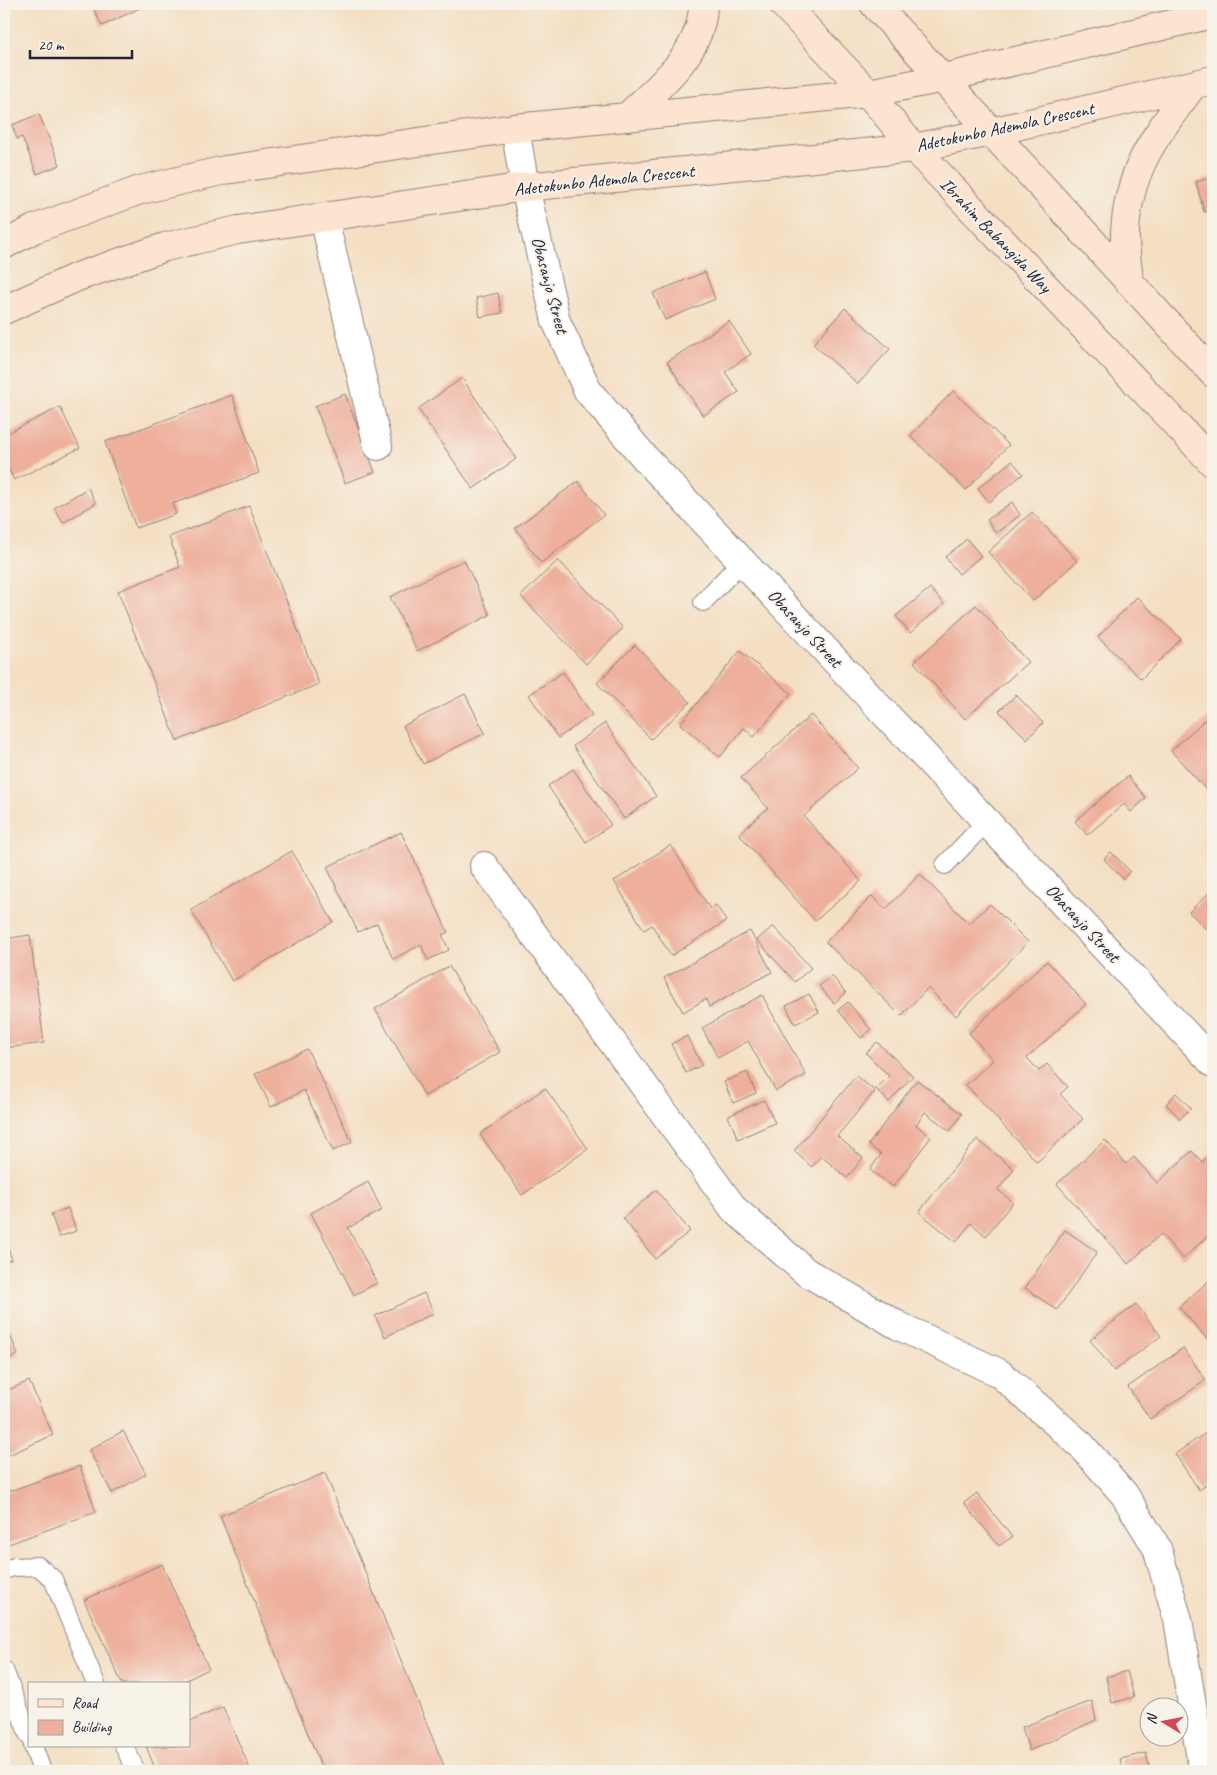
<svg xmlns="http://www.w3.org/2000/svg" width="1217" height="1775" viewBox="0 0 1217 1775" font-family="Caveat,sans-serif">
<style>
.building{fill:#eeaf9b}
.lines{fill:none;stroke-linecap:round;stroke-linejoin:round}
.lane-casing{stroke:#8b807f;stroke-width:20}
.street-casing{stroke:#8b807f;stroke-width:30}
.secondary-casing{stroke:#8b807f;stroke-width:30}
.lane{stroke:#fff;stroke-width:18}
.street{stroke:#fff;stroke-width:28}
.secondary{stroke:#fde4d1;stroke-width:28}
.labels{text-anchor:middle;stroke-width:4;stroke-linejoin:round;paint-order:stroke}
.street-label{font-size:18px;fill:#22223b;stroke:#f7f3e8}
</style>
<rect width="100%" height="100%" fill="#f7f3e8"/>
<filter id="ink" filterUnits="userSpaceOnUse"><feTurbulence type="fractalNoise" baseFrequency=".02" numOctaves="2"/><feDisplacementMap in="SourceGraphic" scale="10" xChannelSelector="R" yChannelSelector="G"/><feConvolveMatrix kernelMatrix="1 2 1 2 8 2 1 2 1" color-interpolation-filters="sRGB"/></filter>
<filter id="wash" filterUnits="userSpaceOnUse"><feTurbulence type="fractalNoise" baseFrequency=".0096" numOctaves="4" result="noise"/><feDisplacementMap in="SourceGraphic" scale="20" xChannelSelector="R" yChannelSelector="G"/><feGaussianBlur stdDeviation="1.12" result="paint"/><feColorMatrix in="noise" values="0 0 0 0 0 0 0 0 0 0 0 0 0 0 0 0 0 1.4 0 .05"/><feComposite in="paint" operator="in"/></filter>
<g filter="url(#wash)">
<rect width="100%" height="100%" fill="#f4dfc3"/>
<g id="blocks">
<path class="building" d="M 91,4 L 148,4 L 102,26 Z
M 39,114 L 60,165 L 37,174 L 22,137 L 17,139 L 12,125 Z
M 1210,178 L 1213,194 L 1213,210 L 1204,212 L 1196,182 Z
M 705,272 L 715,299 L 665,320 L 653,293 Z
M 498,293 L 502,313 L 480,317 L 476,298 Z
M 845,308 L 890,349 L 858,384 L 813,344 Z
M 729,321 L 751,354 L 725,372 L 739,392 L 703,416 L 667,362 Z
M 462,378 L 516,459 L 473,489 L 418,409 Z
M 953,391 L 1009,445 L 966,490 L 910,436 Z
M 345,394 L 375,472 L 345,483 L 315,406 Z
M 232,395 L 259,473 L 172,504 L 176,514 L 136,528 L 105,442 Z
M 60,407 L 80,448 L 14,480 L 4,459 L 4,435 Z
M 1012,461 L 1023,474 L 989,502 L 978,488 Z
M 578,481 L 604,515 L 541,563 L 515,528 Z
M 88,488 L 96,503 L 63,523 L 54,508 Z
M 1012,502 L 1020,515 L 996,533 L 987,520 Z
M 249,506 L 319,684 L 177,741 L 118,591 L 180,567 L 169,537 Z
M 1032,512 L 1077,561 L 1033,601 L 988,552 Z
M 967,539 L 981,556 L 959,574 L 945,557 Z
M 464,560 L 490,615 L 417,651 L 390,597 Z
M 558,560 L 623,628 L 586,664 L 521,596 Z
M 930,588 L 944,604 L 910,633 L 896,616 Z
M 1137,597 L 1181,639 L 1141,679 L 1098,637 Z
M 976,605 L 1028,662 L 965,719 L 914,662 Z
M 635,645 L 690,702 L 651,739 L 597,683 Z
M 740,651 L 791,693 L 754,737 L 744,728 L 720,757 L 680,724 Z
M 563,672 L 592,715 L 558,738 L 529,695 Z
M 465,694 L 485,733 L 423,764 L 403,726 Z
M 1016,695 L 1043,723 L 1027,739 L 999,711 Z
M 1213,712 L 1213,795 L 1212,796 L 1171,751 Z
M 811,715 L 858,768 L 804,816 L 861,881 L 815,921 L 739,834 L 768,808 L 741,778 Z
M 605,723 L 656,796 L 624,819 L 573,746 Z
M 573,769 L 611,825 L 586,842 L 548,786 Z
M 1128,776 L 1146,798 L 1131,812 L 1124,804 L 1087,835 L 1075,821 Z
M 401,832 L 448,932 L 442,935 L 449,950 L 428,960 L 421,945 L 393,959 L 377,923 L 358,932 L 327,867 Z
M 671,845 L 710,909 L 716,905 L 726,921 L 671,956 L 652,925 L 644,930 L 614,881 Z
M 292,851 L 333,922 L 232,981 L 191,910 Z
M 1111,852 L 1130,871 L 1123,879 L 1104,859 Z
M 920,874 L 969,924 L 990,904 L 1028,942 L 956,1016 L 928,988 L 901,1016 L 826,942 L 872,896 L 886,909 Z
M 1213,889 L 1213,923 L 1206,929 L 1189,912 Z
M 773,926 L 811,968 L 795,982 L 757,940 Z
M 750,931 L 772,972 L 709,1007 L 706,999 L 683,1012 L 664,978 Z
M 30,935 L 44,1043 L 4,1048 L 4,939 Z
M 1047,961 L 1086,1004 L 1027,1058 L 1039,1071 L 1047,1064 L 1068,1087 L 1060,1094 L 1083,1119 L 1037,1162 L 966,1085 L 993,1060 L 969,1033 Z
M 449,966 L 500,1052 L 425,1096 L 375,1009 Z
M 832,976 L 846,993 L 834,1003 L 819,986 Z
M 809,994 L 819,1012 L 795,1024 L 786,1006 Z
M 762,995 L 806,1075 L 776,1091 L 748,1041 L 718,1058 L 702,1028 Z
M 848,1002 L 871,1030 L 861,1038 L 838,1010 Z
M 687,1036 L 702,1065 L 686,1073 L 671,1044 Z
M 877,1042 L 913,1076 L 889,1102 L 876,1089 L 889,1076 L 866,1053 Z
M 307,1049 L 352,1142 L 333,1151 L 304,1090 L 271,1107 L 255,1074 Z
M 747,1072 L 756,1093 L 733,1103 L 724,1082 Z
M 856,1076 L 875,1091 L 837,1136 L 863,1158 L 847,1178 L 821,1156 L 812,1167 L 794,1151 Z
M 917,1080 L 962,1114 L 950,1131 L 925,1112 L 916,1125 L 931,1137 L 893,1187 L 870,1170 L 881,1154 L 868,1145 Z
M 545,1088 L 588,1149 L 522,1195 L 480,1134 Z
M 1176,1093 L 1191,1108 L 1180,1119 L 1166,1104 Z
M 764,1100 L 775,1123 L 738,1139 L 728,1116 Z
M 977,1139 L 1014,1169 L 998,1190 L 1013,1202 L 986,1236 L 971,1223 L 956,1242 L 919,1212 Z
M 1105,1140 L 1126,1164 L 1134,1157 L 1157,1183 L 1192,1151 L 1202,1162 L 1213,1151 L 1213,1231 L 1183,1259 L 1161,1234 L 1128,1264 L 1057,1184 Z
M 368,1182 L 382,1210 L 348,1228 L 377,1283 L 354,1295 L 311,1213 Z
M 656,1190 L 690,1231 L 655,1259 L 623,1218 Z
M 68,1208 L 76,1231 L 59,1237 L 51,1214 Z
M 1065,1230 L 1097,1252 L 1057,1310 L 1025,1288 Z
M 4,1239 L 12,1259 L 4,1262 Z
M 1213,1277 L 1213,1346 L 1179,1307 Z
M 424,1293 L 434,1313 L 385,1337 L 375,1316 Z
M 1136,1304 L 1161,1336 L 1114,1371 L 1090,1340 Z
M 4,1319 L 18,1355 L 4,1360 Z
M 1183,1348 L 1206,1380 L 1150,1419 L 1128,1387 Z
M 29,1381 L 53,1435 L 4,1457 L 4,1392 Z
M 1213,1428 L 1213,1480 L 1199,1490 L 1175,1454 Z
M 123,1431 L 146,1474 L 112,1493 L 89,1450 Z
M 80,1466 L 96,1512 L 6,1545 L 4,1493 Z
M 325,1473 L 446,1771 L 323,1771 L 220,1516 Z
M 977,1493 L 1012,1537 L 999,1546 L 964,1503 Z
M 162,1564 L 209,1669 L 178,1684 L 122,1684 L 84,1600 Z
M 1127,1671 L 1134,1697 L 1112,1703 L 1106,1677 Z
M 1092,1701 L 1096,1720 L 1029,1751 L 1022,1727 Z
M 223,1707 L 251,1771 L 156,1771 L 146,1746 L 189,1746 L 189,1722 Z
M 1146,1753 L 1150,1771 L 1123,1771 L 1120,1759 Z"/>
</g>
</g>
<g filter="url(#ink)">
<use href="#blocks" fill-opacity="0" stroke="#8b807f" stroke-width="1"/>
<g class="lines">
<defs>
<path id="lane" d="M 703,602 L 742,561
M 945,865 L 987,821
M 4,1570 L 14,1567 L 38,1566 L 53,1579 L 96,1684
M 4,1670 L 29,1736
M 33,1746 L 42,1771
M 124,1746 L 136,1771"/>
<path id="street" d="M 515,128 L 525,187 L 556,321 L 588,391 L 646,459 L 1213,1063
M 324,218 L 378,446
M 484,866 L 734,1209 L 806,1272 L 899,1326 L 999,1373 L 1081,1445 L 1124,1494 L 1157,1548 L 1178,1620 L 1203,1771"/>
<path id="secondary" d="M 783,4 L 868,93 L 914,148 L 1213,463
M 874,4 L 1213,373
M 627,117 C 659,86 703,53 703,4
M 4,245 L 34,229 L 140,190 L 225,170 L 515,128 L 868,93 L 944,78 L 1213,14
M 1129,282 C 1128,266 1124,248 1125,232 C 1129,166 1156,136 1193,85
M 4,310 L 77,277 L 165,247 L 238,230 L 525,187 L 914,148 L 991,132 L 1213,80"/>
</defs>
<use href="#lane" class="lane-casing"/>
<use href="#street" class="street-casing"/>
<use href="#secondary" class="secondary-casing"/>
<use href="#lane" class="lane"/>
<use href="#street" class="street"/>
<use href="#secondary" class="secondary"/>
</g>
</g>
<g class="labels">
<g class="street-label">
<text transform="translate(1005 127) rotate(-12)" y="6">Adetokunbo Ademola Crescent</text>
<text transform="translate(604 180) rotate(-6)" y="6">Adetokunbo Ademola Crescent</text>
<text transform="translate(996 235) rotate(46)" y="6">Ibrahim Babangida Way</text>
<text transform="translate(550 285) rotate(75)" y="6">Obasanjo Street</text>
<text transform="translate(805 628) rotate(47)" y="6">Obasanjo Street</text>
<text transform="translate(1083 923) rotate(47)" y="6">Obasanjo Street</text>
</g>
</g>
<rect width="1217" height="1775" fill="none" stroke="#f7f3e8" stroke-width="20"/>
<rect x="28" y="1682" width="162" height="65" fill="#f7f3e8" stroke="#a29fa3"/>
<rect x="38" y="1699" width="25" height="8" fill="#fde4d1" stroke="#a29fa3"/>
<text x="72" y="1708" font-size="15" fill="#22223b">Road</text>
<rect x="38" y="1720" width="25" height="15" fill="#eeaf9b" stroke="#a29fa3"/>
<text x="72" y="1732" font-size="15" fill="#22223b">Building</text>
<g transform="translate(1164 1722) rotate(280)"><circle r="24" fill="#f7f3e8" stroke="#a29fa3"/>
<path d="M0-4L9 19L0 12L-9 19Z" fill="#d1495b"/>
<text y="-8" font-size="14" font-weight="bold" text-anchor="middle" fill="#22223b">N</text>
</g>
<path d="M30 50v8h102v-8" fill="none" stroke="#22223b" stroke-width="2.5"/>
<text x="38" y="50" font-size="15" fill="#22223b" stroke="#f7f3e8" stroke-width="4" paint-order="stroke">20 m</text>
</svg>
